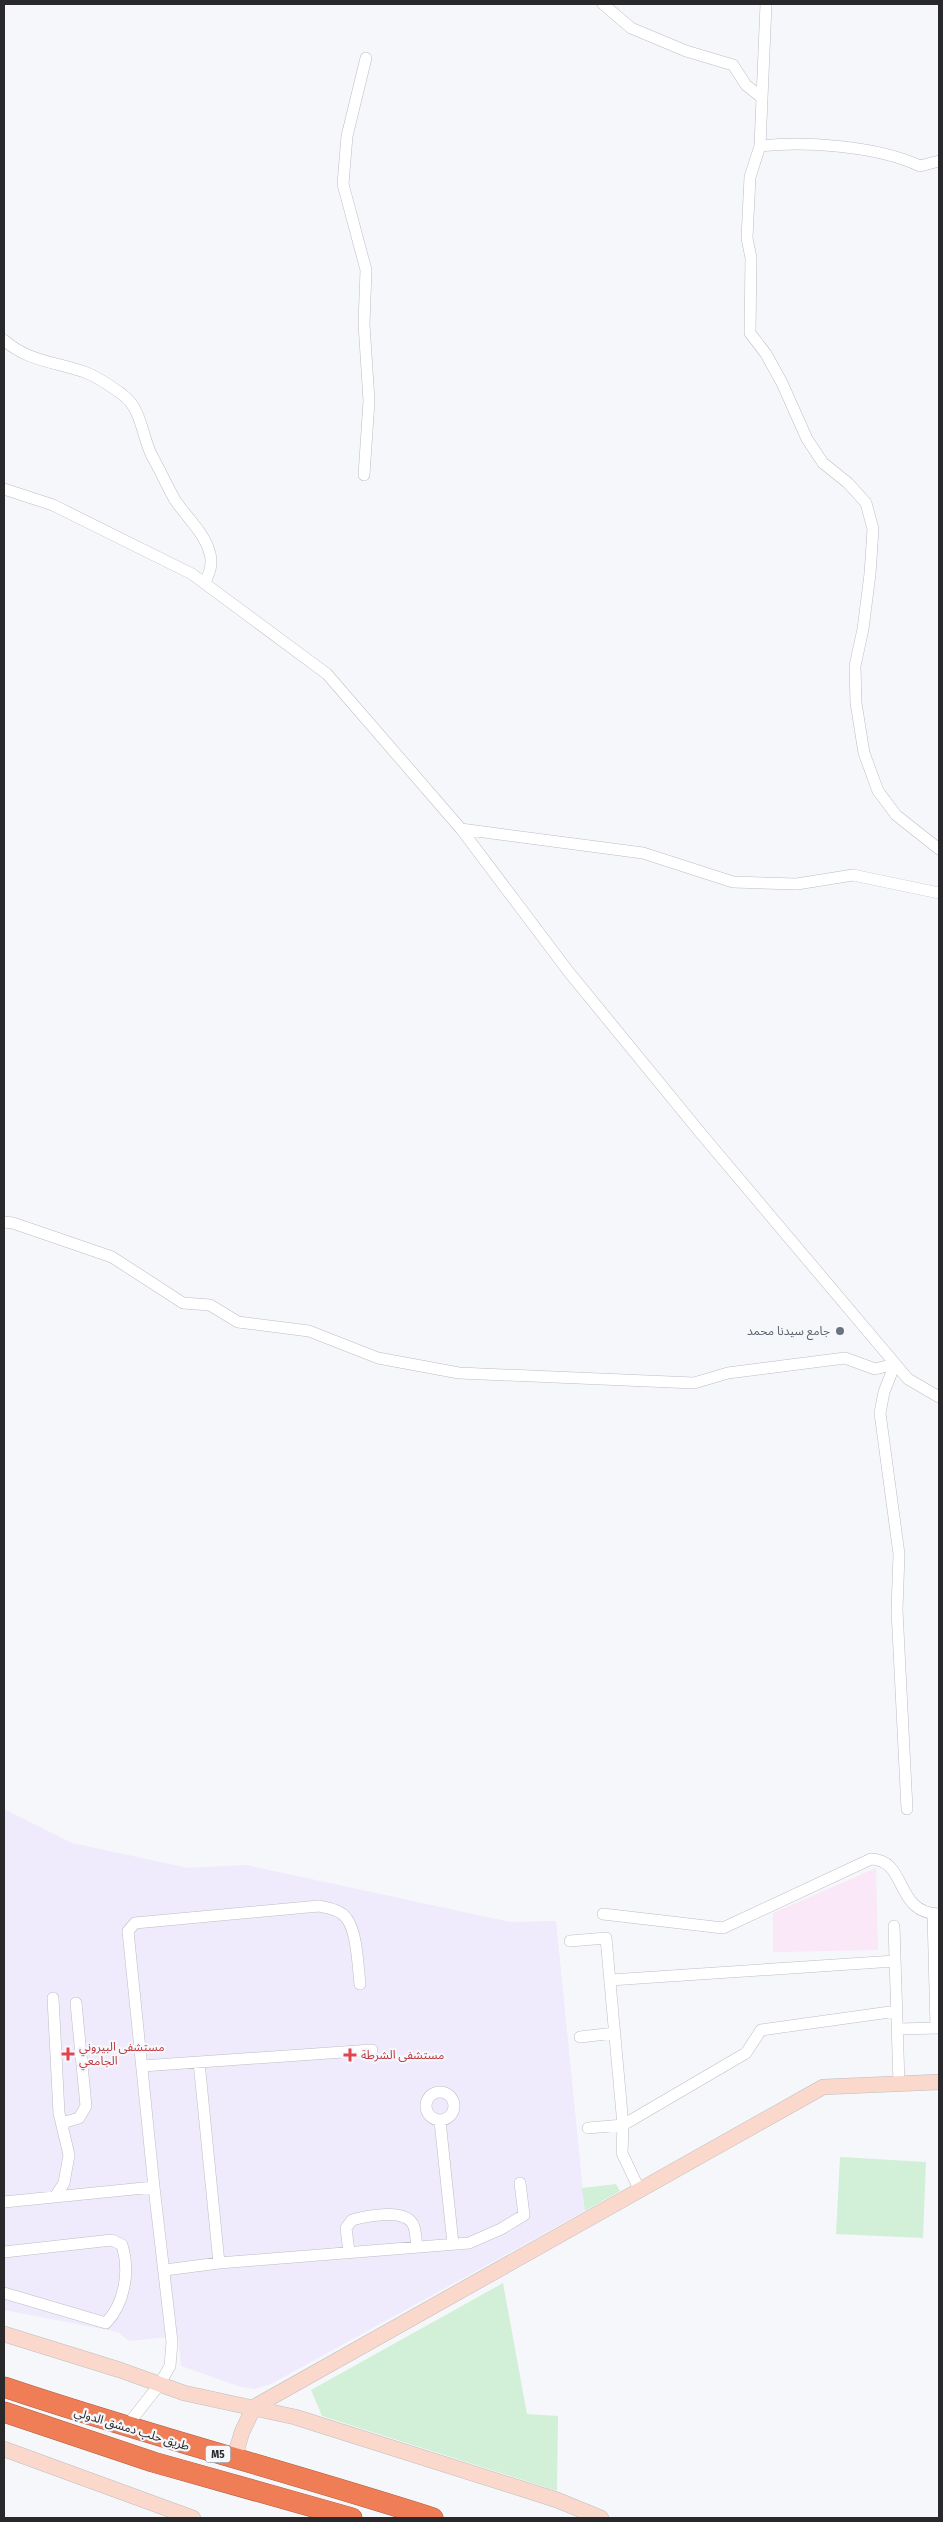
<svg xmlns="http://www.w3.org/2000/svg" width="943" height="2522" viewBox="0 0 943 2522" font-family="'Fira Sans Condensed','Noto Sans Arabic',sans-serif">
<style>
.education{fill:#fae7f7}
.medical{fill:#efeafc}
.green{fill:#d1f0d7}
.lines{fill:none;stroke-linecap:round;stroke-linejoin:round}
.street-casing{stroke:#bdbec1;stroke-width:12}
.secondary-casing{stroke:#bdbec1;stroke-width:16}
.highway-casing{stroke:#aa6046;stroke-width:21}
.street{stroke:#fff;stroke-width:11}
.secondary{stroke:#fad8cc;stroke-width:15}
.highway{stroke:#ef7d55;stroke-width:20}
.worship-dot{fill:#6b7280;stroke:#f6f7fb;stroke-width:2}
.health-dot{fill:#e0444e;stroke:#f6f7fb;stroke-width:2}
.labels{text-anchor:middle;stroke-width:4.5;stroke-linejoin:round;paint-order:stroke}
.shield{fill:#f6f7fb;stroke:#666769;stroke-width:1}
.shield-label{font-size:11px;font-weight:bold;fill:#29292b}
.worship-label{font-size:12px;fill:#5b616d;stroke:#f6f7fb;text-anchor:end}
.health-label{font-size:12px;fill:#be3a42;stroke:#f6f7fb;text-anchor:start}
.street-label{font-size:12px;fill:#29292b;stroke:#f6f7fb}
</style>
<rect width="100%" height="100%" fill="#f6f7fb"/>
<path class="education" d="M 876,1868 L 878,1950 L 773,1952 L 773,1913 Z"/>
<path class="medical" d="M 4,1809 L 72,1843 L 188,1868 L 246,1865 L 510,1922 L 556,1921 L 585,2211 L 271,2384 L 255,2389 L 241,2387 L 181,2366 L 178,2336 L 129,2341 L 118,2332 L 4,2310 Z"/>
<path class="green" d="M 840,2157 L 926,2162 L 923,2238 L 836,2234 Z
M 616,2184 L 620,2191 L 585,2211 L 582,2188 Z
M 503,2283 L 527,2414 L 558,2416 L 557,2491 L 322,2416 L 311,2390 Z"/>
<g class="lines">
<defs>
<path id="street" d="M 603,4 L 631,28 L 686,51 L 733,65 L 746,85 L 761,97
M 766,4 L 760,146 L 750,177 L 747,238 L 751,258 L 750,333 L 766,354 L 782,383 L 807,439 L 823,463 L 848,483 L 866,503 L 873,529 L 870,574 L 863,629 L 855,666 L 856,703 L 864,753 L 878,791 L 896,815 L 939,849
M 760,146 C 807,141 877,146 920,166 L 939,161
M 4,340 C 28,362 58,362 87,373 C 100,378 112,387 123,395 C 142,409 142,437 152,456 C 160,470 167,486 175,500 C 187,518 205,533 210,554 C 213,565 209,573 205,583
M 364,475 L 369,401 L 364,324 L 366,270 L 343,184 L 347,136 L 366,58
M 4,489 L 53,505 L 192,574 L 327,674 L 461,829 L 568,971 L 703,1136 L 908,1379 L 939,1397
M 461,829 L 643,853 L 733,882 L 797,884 L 853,875 L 939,893
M 4,1222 L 13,1223 L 112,1257 L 183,1303 L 210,1305 L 238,1322 L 309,1331 L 378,1358 L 459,1373 L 694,1383 L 728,1373 L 845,1358 L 875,1369 L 895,1364 L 884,1392 L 880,1413 L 899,1554 L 897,1610 L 907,1809
M 603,1914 L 723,1928 L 871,1859 C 908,1860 894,1913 939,1914
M 933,1914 L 936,2028
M 894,1926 L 899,2084
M 570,1941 L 606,1938 L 623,2125 L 622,2153 L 640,2191
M 610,1980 L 895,1961
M 53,1998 L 59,2113 L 69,2155 L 64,2183 L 55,2197
M 897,2029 L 939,2028
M 580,2037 L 615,2033
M 199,2062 L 219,2263
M 142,2066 L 372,2050
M426 2106a14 14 0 1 1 28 0a14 14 0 1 1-28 0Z
M 440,2121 L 453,2244
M 62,2123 L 79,2118 L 86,2106 L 76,2003
M 588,2128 L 623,2125 L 746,2053 L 761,2030 L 897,2011
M 4,2202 L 154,2187
M 4,2252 L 112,2240 L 122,2245 C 130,2271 125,2303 106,2323 L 4,2293
M 349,2252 L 346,2228 L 352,2220 C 367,2216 408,2207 414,2227 C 416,2233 416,2241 417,2247
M 165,2270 L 219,2263 L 469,2243 L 501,2229 L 524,2215 L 520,2183
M 126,2427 L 159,2385 L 170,2366 L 172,2342 L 154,2187 L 128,1931 L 135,1923 L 319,1906 C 329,1908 341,1910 347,1919 C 357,1932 358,1967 360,1984"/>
<path id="secondary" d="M 4,2334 L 120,2370 L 184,2393 L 295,2417 L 557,2500 L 601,2518
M 4,2449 L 193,2518
M 234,2459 L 242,2432 L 254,2407 L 823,2087 L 939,2082"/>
<path id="highway" d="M 4,2387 C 146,2435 290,2472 433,2518
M 4,2412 L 153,2462 L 352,2518"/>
</defs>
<use href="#street" class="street-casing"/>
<use href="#secondary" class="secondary-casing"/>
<use href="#highway" class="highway-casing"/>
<use href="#street" class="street"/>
<use href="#secondary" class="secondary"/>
<use href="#highway" class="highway"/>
</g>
<circle class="worship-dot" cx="840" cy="1331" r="5"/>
<g class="health-dot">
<path d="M65.5 2046.5h5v5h5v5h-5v5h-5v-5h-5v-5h5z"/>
<path d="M347.5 2047.5h5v5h5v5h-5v5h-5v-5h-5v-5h5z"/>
</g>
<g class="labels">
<rect class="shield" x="205.5" y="2445.5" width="25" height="17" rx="4"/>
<g class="shield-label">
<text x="218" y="2458">M5</text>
</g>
<g class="worship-label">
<text x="830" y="1335">جامع سيدنا محمد</text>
</g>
<g class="health-label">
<text x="79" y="2051">مستشفى البيروني<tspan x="79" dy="14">الجامعي</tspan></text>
<text x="361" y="2059">مستشفى الشرطة</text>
</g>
<g class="street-label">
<text transform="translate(132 2429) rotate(17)" y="4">طريق حلب دمشق الدولي</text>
</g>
</g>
<rect width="943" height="2522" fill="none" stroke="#29292b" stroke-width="10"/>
</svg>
